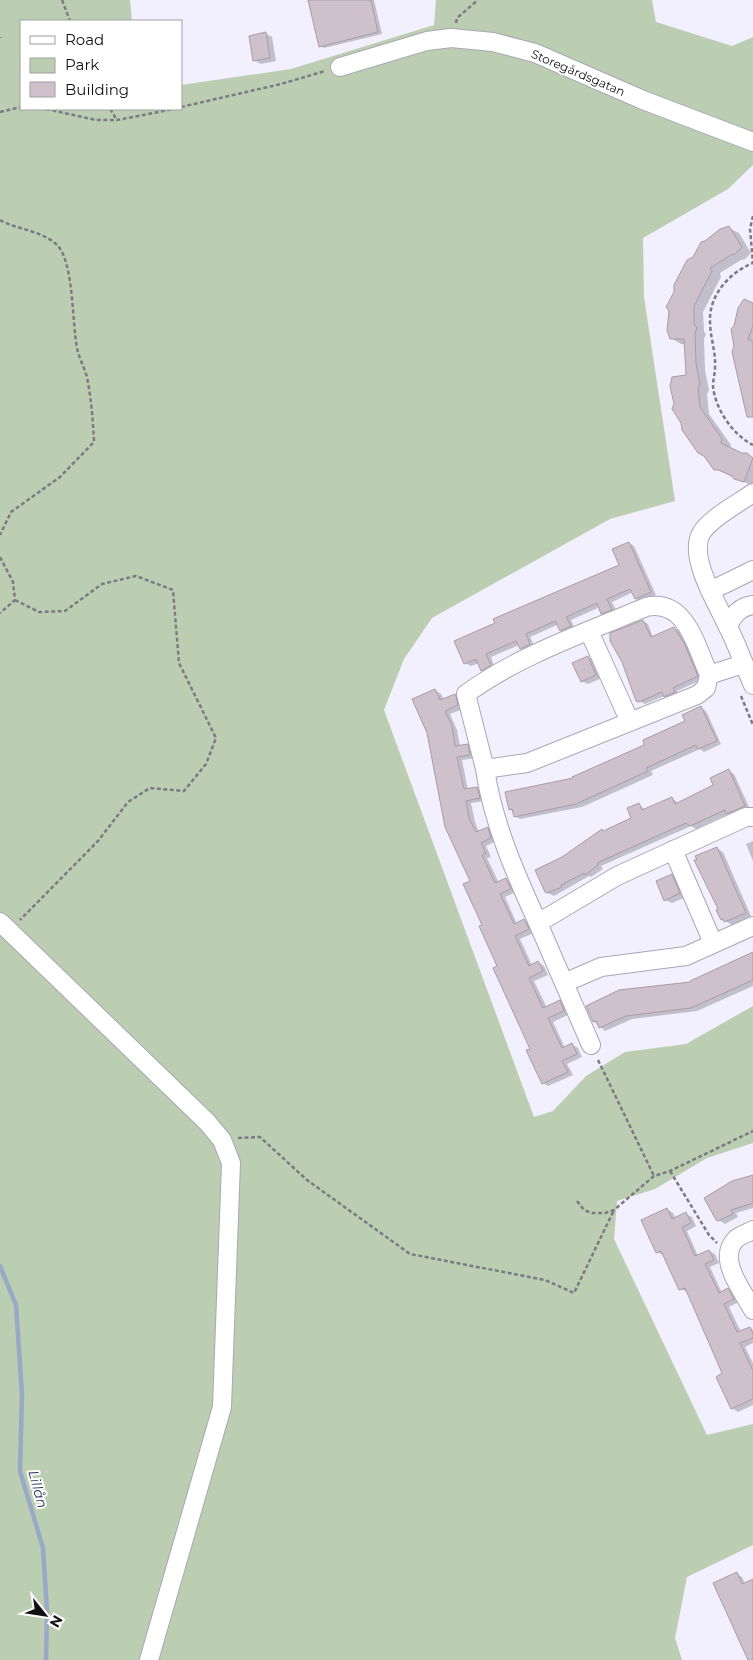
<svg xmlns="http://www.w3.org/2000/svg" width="753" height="1660" viewBox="0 0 753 1660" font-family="Montserrat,sans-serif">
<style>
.green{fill:#bbceb2}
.shadow{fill:#0003}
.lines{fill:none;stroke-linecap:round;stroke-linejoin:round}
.stream{stroke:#9aa9c5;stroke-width:4.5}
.building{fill:#cec1cb;stroke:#a89ca5}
.minor-casing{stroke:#a9a7b5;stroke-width:20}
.path{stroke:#7c7a84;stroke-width:2.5;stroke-dasharray:4 2.5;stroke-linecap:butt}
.minor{stroke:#fff;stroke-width:18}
.labels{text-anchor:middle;stroke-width:4;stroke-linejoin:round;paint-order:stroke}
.street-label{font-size:12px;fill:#111015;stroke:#fff}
.water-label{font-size:14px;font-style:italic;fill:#1a2d53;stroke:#fff}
</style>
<rect width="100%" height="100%" fill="#f2effe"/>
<path class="green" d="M 0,0 L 130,0 L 132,21 L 21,21 L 21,109 L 181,109 L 181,85 L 291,69 L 434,25 L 436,0 L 652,0 L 656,22 L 732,46 L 753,37 L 753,165 L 728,189 L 643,238 L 644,297 L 675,501 L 610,519 L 432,618 L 404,659 L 384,710 L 534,1117 L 553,1111 L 586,1076 L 625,1052 L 686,1044 L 753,1006 L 753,1143 L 707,1158 L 655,1189 L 617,1201 L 614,1239 L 707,1435 L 753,1424 L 753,1545 L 687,1577 L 675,1638 L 682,1660 L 0,1660 Z"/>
<path class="shadow" d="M 310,0 L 374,0 L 382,34 L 324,48 L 320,46 Z
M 266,34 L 272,37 L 276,61 L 261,64 L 254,60 Z
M 729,228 L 739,233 L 751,253 L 745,259 L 741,260 L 720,273 L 721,277 L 703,312 L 704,331 L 706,335 L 704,338 L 705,370 L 709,390 L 707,394 L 709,414 L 731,445 L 730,449 L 753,458 L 753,486 L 715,469 L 687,376 L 685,344 L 681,344 L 671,338 L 693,257 L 706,242 Z
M 753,304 L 753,408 L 738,379 L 733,352 Z
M 629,543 L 634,546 L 656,595 L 641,602 L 636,599 L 633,592 L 612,602 L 617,612 L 608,616 L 602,613 L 600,607 L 571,620 L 575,629 L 567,633 L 561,630 L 559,624 L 530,637 L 535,647 L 526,652 L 519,645 L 491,657 L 495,668 L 487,673 L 482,670 L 479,663 L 471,666 L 465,663 L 621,566 Z
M 643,621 L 648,624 L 653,637 L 674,628 L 679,631 L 689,647 L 701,680 L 677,691 L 679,694 L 669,699 L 664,696 L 645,704 L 637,700 Z
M 588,657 L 594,661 L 602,678 L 588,684 L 581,681 Z
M 435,690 L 441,694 L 444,700 L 455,695 L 460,699 L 463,709 L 450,714 L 457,730 L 460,746 L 467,745 L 473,748 L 476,758 L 462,760 L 468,790 L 477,788 L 483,792 L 485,801 L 471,803 L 475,822 L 479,832 L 488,828 L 493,831 L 497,841 L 486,846 L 491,857 L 487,858 L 499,883 L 506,879 L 512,883 L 516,892 L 505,897 L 517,924 L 524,920 L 530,924 L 534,933 L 520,939 L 532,965 L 538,962 L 544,966 L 548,975 L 534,981 L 547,1008 L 560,1001 L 566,1005 L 570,1014 L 553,1022 L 565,1048 L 572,1045 L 578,1048 L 582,1057 L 567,1064 L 573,1075 L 548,1086 L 543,1083 L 532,1049 L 499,967 L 471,882 Z
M 701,708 L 706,711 L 721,744 L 704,752 L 700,749 L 651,771 L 653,775 L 582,807 L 520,819 L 515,816 L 513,811 L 510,809 L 646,745 L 687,722 Z
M 729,771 L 734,774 L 750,809 L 733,817 L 728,814 L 696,829 L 691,826 L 601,866 L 603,869 L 591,877 L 589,876 L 554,896 L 548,893 L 536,870 L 563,858 L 604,832 L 633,819 L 639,804 L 645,810 L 672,798 L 678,803 L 715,786 Z
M 753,841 L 753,861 L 746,844 Z
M 717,848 L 723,852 L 751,916 L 732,925 L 722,919 Z
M 671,875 L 678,879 L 686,897 L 672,903 L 665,900 Z
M 753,954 L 753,986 L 697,1011 L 632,1019 L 605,1031 L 594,1021 L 692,983 Z
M 753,1176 L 753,1208 L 736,1213 L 738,1217 L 725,1224 L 717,1219 Z
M 667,1209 L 673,1213 L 676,1219 L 686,1214 L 692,1217 L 696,1226 L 687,1231 L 698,1256 L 709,1251 L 715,1254 L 719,1263 L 710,1267 L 722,1293 L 728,1290 L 734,1293 L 739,1302 L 729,1307 L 741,1332 L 750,1328 L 753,1330 L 753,1343 L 745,1347 L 753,1363 L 753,1405 L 738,1412 L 732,1408 L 724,1374 L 688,1292 L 680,1289 L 663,1255 L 657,1252 Z
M 736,1573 L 742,1577 L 753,1600 L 753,1660 L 750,1660 Z"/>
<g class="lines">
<path class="stream" d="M 0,1266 L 16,1305 L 22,1395 L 20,1471 L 43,1548 L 47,1611 L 46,1660"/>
</g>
<path class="building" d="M 308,0 L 371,0 L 378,32 L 319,47 Z
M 266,32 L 270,58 L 253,61 L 249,36 Z
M 729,226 L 742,247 L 735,254 L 731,255 L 710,268 L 712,271 L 694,306 L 694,324 L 697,328 L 695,333 L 696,363 L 700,384 L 698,388 L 700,407 L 722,439 L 721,443 L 742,453 L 747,453 L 753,458 L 744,482 L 734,479 L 732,476 L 719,470 L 714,470 L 704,456 L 698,453 L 682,430 L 681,423 L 672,409 L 674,404 L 670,386 L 672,377 L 686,375 L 684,339 L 670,339 L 667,330 L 669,311 L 666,307 L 674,292 L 674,285 L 687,260 L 693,257 L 701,242 L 705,241 L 720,229 Z
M 744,299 L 753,303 L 753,326 L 748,339 L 753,342 L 753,417 L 747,417 L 732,352 L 734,346 L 731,329 L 734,326 L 738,308 Z
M 629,542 L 651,592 L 635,599 L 630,589 L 607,599 L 612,610 L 601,614 L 597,603 L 566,617 L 571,626 L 560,631 L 555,621 L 526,634 L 530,644 L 520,649 L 516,641 L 486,654 L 491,665 L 481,671 L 476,659 L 464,664 L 454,641 L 495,623 L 493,619 L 619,565 L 612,549 Z
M 643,620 L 651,637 L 674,627 L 684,643 L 698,676 L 673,688 L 675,692 L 665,696 L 664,697 L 662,692 L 639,702 L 636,701 L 622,662 L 610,641 L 610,633 Z
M 588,656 L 596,675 L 581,682 L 572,663 Z
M 435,689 L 440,700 L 455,694 L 456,696 L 458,705 L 445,711 L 452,726 L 455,746 L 468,744 L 470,755 L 457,757 L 464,789 L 477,787 L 480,798 L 466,801 L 469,818 L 476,832 L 488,827 L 491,838 L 481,843 L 486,853 L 482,855 L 495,883 L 506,878 L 511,889 L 500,894 L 514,924 L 524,919 L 529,929 L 515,936 L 529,966 L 538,961 L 543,971 L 529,978 L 543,1008 L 560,1000 L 564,1011 L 548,1018 L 562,1048 L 572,1043 L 577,1054 L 562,1061 L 568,1072 L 542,1084 L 526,1050 L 530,1049 L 493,968 L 497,966 L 479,926 L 482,925 L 463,884 L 470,881 L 445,827 L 427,733 L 412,699 Z
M 701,706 L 717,741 L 698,749 L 696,745 L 646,768 L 648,771 L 576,804 L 514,817 L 512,809 L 509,810 L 505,792 L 573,778 L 572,777 L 644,745 L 643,740 L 685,721 L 682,715 Z
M 729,769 L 745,806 L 726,814 L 725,810 L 690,826 L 686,823 L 597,863 L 598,865 L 585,875 L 584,873 L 561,885 L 562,887 L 547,893 L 545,892 L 535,870 L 562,857 L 602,829 L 603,831 L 631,818 L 627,808 L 639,803 L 642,810 L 672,797 L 675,804 L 713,785 L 710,778 Z
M 717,847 L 746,913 L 724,922 L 723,919 L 721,920 L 716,910 L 718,909 L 694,860 L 697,860 L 695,856 Z
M 672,874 L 680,893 L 664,901 L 656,881 Z
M 753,952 L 753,980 L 691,1008 L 626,1016 L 599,1028 L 596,1021 L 593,1022 L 586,1006 L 619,990 L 690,982 L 690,981 Z
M 753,1175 L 753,1203 L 731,1210 L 733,1214 L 718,1221 L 716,1220 L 704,1198 L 732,1181 Z
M 667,1208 L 672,1219 L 686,1212 L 691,1223 L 682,1227 L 695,1256 L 709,1250 L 714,1260 L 705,1264 L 719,1293 L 728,1288 L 734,1299 L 724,1304 L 737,1332 L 750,1327 L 753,1334 L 753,1338 L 740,1343 L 753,1371 L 753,1399 L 731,1409 L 716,1377 L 722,1373 L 685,1288 L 679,1290 L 661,1251 L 656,1253 L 641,1220 Z
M 737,1572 L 742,1584 L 753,1579 L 753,1660 L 748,1660 L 713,1583 Z"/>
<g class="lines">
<defs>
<path id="minor" d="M 340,67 L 427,41 L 451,38 L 493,42 L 535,53 L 643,100 L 753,142
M 753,493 C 739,503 705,521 700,536 C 690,560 717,603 727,625 C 737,644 744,665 753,685
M 710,591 L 753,570
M 728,625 C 735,614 739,607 753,605
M 589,631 L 630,722
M 709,675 L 706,688 L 697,695 L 527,763 L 485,769 L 466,694 C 519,655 585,633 646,607 C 686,598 696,646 709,675 L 743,664
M 485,769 C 493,823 515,873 538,923
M 753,817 L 746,817 L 617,876 L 538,923 L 564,983 L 601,967 L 686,956 L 753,926
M 673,850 L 713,943
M 0,922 L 207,1122 L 222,1140 L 231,1163 L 222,1407 L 149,1660
M 564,983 L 591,1045
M 753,1230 C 748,1233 740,1235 736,1239 C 716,1259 743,1291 753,1310"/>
</defs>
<use href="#minor" class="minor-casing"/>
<path class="path" d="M 62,0 L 70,21
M 456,23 L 457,18 L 478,0
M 0,37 L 0,38
M 181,107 L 281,84 L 325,71
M 46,109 L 96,120 L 117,120 L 174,109
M 110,109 L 117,120
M 0,112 L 21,107
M 753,216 L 750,229 L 753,263 C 730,272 709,295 710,321 C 710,337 716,352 715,367 C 715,374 713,380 713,386 C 715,409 733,435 753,445
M 0,220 C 18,230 40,230 56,244 C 74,259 72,324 77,348 C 79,358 84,367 87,377 C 91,398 93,420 94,442 L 60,477 L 11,512 L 0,535
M 0,557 L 13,582 L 15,600 L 0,613
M 15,600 L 39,612 L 65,611 L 102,584 L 136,576 L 173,590 L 179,663 L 216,738 L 206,764 L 184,791 L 150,788 L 128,802 L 98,841 L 20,920
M 741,696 L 753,725
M 598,1060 L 654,1176
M 238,1138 L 260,1137 L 307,1180 L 410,1254 L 545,1280 L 574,1293 L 614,1210
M 670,1171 L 709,1235 L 717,1243
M 577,1201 L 584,1210 L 592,1213 L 605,1213 L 614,1210 L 654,1176 L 670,1171 L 753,1131"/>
<use href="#minor" class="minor"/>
</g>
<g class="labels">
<g class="street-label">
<text transform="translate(578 73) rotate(23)" y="4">Storegårdsgatan</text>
</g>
<g class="water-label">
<text transform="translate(38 1489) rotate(75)" y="5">Lillån</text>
</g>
</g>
<rect x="20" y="20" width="162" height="90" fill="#ffffff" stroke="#a09fa1"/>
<rect x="30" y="36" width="25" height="8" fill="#ffffff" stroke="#a09fa1"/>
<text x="65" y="45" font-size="15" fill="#111015">Road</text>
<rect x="30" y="58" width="25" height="15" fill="#bbceb2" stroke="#a09fa1"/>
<text x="65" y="70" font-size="15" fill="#111015">Park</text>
<rect x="30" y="82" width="25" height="15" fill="#cec1cb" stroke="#a09fa1"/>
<text x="65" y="95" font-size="15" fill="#111015">Building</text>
<g transform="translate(45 1615) rotate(120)" stroke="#ffffff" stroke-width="4" paint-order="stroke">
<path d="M0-4L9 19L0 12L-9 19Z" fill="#111015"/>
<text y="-8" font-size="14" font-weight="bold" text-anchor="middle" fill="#111015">N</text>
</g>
</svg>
